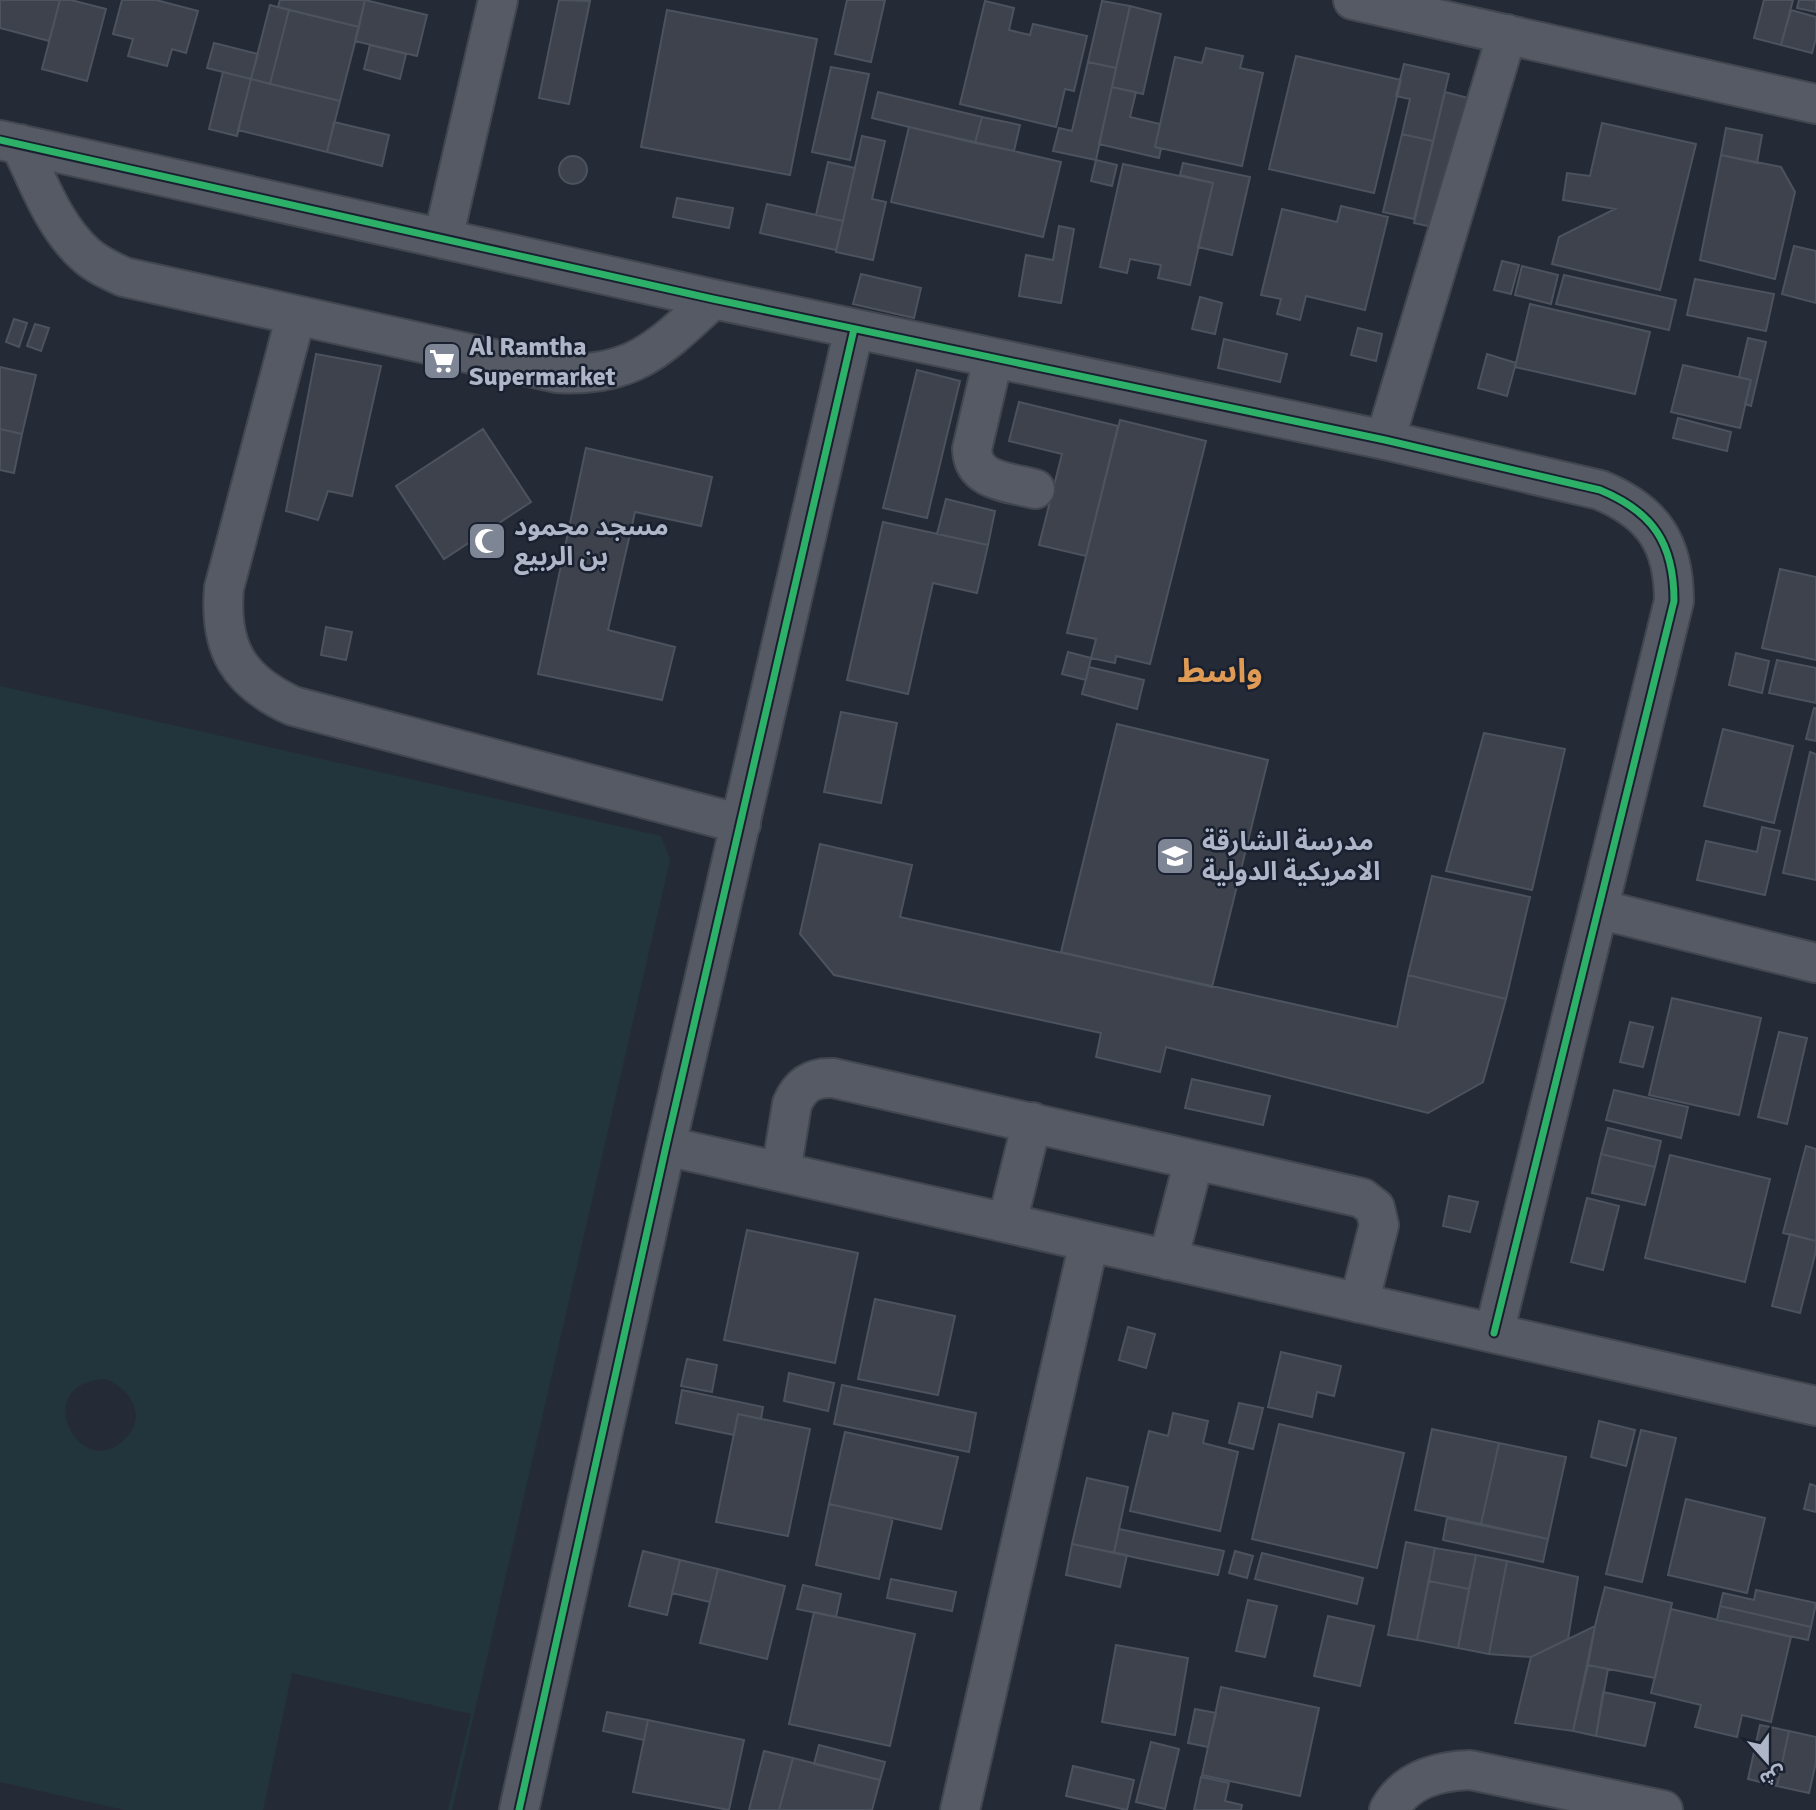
<svg xmlns="http://www.w3.org/2000/svg" width="1816" height="1810" viewBox="0 0 1816 1810" font-family="Signika,'Noto Sans Arabic',sans-serif">
<style>
.green{fill:#22353c;fill-rule:evenodd}
.building{fill:#3d424c;stroke:#4d535e;stroke-width:2}
.lines{fill:none;stroke-linecap:round;stroke-linejoin:round}
.minor-casing{stroke:#42464f;stroke-width:42}
.minor{stroke:#565a64;stroke-width:38}
.cycleway-casing{stroke:#192131;stroke-width:11}
.cycleway{stroke:#2db169;stroke-width:7}
.labels{text-anchor:middle;stroke-width:5;stroke-linejoin:round;paint-order:stroke}
.poi-label{font-size:26px;font-weight:bold;fill:#aeb6c8;stroke:#192131;text-anchor:start}
.district-label{font-size:33px;font-weight:bold;fill:#df9b53;stroke:#192131}
</style>
<rect width="100%" height="100%" fill="#252b36"/>
<path class="green" d="M 0,686 L 661,836 L 670,860 L 452,1810 L 448,1810 L 471,1714 L 292,1673 L 263,1810 L 125,1810 L 0,1782 ZM 106,1379 C 130,1389 148,1415 126,1438 C 80,1486 27,1382 106,1379 Z"/>
<path class="building" d="M 0,0 L 60,0 L 49,41 L 0,28 Z
M 60,0 L 71,0 L 106,9 L 87,81 L 42,69 Z
M 122,0 L 156,0 L 198,11 L 186,53 L 172,49 L 167,66 L 128,56 L 133,39 L 113,34 Z
M 280,0 L 365,0 L 359,27 L 278,7 Z
M 365,0 L 427,15 L 417,56 L 355,41 Z
M 559,0 L 590,1 L 569,104 L 539,98 Z
M 847,0 L 885,0 L 871,62 L 835,54 Z
M 1764,0 L 1793,0 L 1781,45 L 1754,38 Z
M 1799,0 L 1816,0 L 1816,12 L 1797,8 Z
M 985,1 L 1014,8 L 1009,30 L 1030,35 L 1033,24 L 1087,36 L 1074,91 L 1065,89 L 1056,127 L 960,104 Z
M 1102,1 L 1130,6 L 1116,68 L 1088,62 Z
M 270,5 L 289,10 L 270,84 L 251,79 Z
M 1130,6 L 1161,14 L 1143,94 L 1112,87 Z
M 289,10 L 359,27 L 340,101 L 270,84 Z
M 667,10 L 817,39 L 790,175 L 641,147 Z
M 1791,10 L 1816,17 L 1816,38 L 1812,53 L 1781,45 Z
M 214,43 L 258,54 L 251,79 L 207,68 Z
M 370,45 L 406,54 L 400,79 L 364,69 Z
M 1206,48 L 1243,56 L 1240,68 L 1263,73 L 1242,166 L 1155,147 L 1175,57 L 1202,63 Z
M 1296,56 L 1401,80 L 1374,193 L 1269,169 Z
M 1088,62 L 1116,68 L 1096,160 L 1053,151 L 1059,128 L 1072,131 Z
M 1404,64 L 1449,74 L 1433,141 L 1402,134 L 1410,99 L 1396,96 Z
M 831,67 L 869,74 L 850,160 L 812,152 Z
M 223,72 L 251,79 L 237,136 L 209,129 Z
M 251,79 L 340,101 L 327,152 L 238,130 Z
M 1112,87 L 1136,92 L 1130,117 L 1160,124 L 1155,147 L 1161,149 L 1159,158 L 1099,144 Z
M 878,92 L 982,117 L 975,143 L 872,118 Z
M 1445,92 L 1468,98 L 1437,228 L 1414,223 Z
M 982,117 L 1020,125 L 1014,151 L 975,143 Z
M 334,122 L 389,135 L 382,166 L 327,152 Z
M 1602,123 L 1696,144 L 1660,290 L 1552,264 L 1559,237 L 1615,209 L 1563,200 L 1567,173 L 1590,176 Z
M 909,127 L 1061,162 L 1043,237 L 891,202 Z
M 1726,128 L 1762,135 L 1757,163 L 1721,155 Z
M 1402,134 L 1433,141 L 1414,219 L 1383,212 Z
M 862,136 L 885,141 L 872,199 L 886,202 L 873,260 L 836,252 Z
M 1721,155 L 1781,167 L 1795,192 L 1775,279 L 1700,260 Z
M559 170a14 14 0 1 1 28 0a14 14 0 1 1-28 0Z
M 1096,160 L 1117,165 L 1112,186 L 1091,181 Z
M 828,162 L 855,168 L 843,221 L 816,215 Z
M 1183,163 L 1250,177 L 1232,255 L 1198,247 L 1213,183 L 1180,175 Z
M 1123,164 L 1213,183 L 1190,285 L 1158,278 L 1161,265 L 1130,259 L 1127,273 L 1100,267 Z
M 677,198 L 733,208 L 729,228 L 673,217 Z
M 767,204 L 843,221 L 836,250 L 760,233 Z
M 1341,206 L 1388,217 L 1365,310 L 1306,296 L 1300,320 L 1277,314 L 1281,299 L 1261,295 L 1282,209 L 1337,222 Z
M 1059,226 L 1074,229 L 1061,303 L 1019,296 L 1026,255 L 1053,260 Z
M 1794,246 L 1816,251 L 1816,303 L 1782,294 Z
M 1502,261 L 1519,265 L 1511,294 L 1494,290 Z
M 1522,266 L 1558,275 L 1551,304 L 1515,295 Z
M 861,274 L 921,288 L 914,318 L 853,304 Z
M 1564,275 L 1676,300 L 1669,330 L 1556,304 Z
M 1695,279 L 1774,294 L 1766,331 L 1687,315 Z
M 1200,297 L 1222,303 L 1215,334 L 1192,329 Z
M 1530,304 L 1650,332 L 1635,394 L 1515,367 Z
M 14,319 L 27,323 L 19,347 L 6,342 Z
M 35,324 L 49,328 L 41,351 L 27,346 Z
M 1358,328 L 1382,334 L 1376,361 L 1351,355 Z
M 1748,338 L 1766,342 L 1751,406 L 1745,404 L 1751,380 L 1739,377 Z
M 1224,339 L 1287,354 L 1280,382 L 1218,368 Z
M 316,354 L 381,366 L 352,496 L 328,491 L 318,520 L 286,511 Z
M 1487,354 L 1516,363 L 1507,396 L 1478,388 Z
M 1683,365 L 1751,380 L 1740,428 L 1671,412 Z
M 0,367 L 36,375 L 22,434 L 0,429 Z
M 917,370 L 960,381 L 927,518 L 883,508 Z
M 1019,402 L 1118,426 L 1086,556 L 1039,545 L 1062,454 L 1009,441 Z
M 1678,418 L 1731,432 L 1727,451 L 1673,438 Z
M 1120,420 L 1206,441 L 1150,664 L 1116,656 L 1115,663 L 1091,658 L 1096,639 L 1067,633 Z
M 0,429 L 22,434 L 14,473 L 0,470 Z
M 483,429 L 531,502 L 444,559 L 396,486 Z
M 586,448 L 712,477 L 701,526 L 635,512 L 608,630 L 675,647 L 662,700 L 538,674 Z
M 946,499 L 995,511 L 988,545 L 937,534 Z
M 883,522 L 988,545 L 977,593 L 933,583 L 908,694 L 847,680 Z
M 1780,569 L 1816,577 L 1816,660 L 1762,648 Z
M 326,627 L 352,632 L 346,660 L 321,655 Z
M 1068,652 L 1091,658 L 1086,680 L 1062,674 Z
M 1736,653 L 1769,661 L 1762,693 L 1729,685 Z
M 1777,660 L 1816,668 L 1816,703 L 1769,693 Z
M 1089,667 L 1144,680 L 1137,709 L 1082,694 Z
M 1814,708 L 1816,708 L 1816,741 L 1806,739 Z
M 841,712 L 897,723 L 881,803 L 824,792 Z
M 1117,724 L 1268,760 L 1212,987 L 1061,952 Z
M 1723,729 L 1793,746 L 1774,823 L 1704,806 Z
M 1484,733 L 1565,749 L 1532,890 L 1446,871 Z
M 1810,752 L 1816,754 L 1816,880 L 1783,873 Z
M 1762,827 L 1780,831 L 1765,895 L 1697,880 L 1706,841 L 1757,852 Z
M 820,844 L 912,865 L 900,917 L 1397,1027 L 1408,975 L 1506,999 L 1483,1082 L 1428,1113 L 1166,1047 L 1160,1072 L 1096,1057 L 1101,1033 L 834,975 L 800,934 Z
M 1432,876 L 1530,897 L 1506,999 L 1408,975 Z
M 1672,998 L 1761,1018 L 1739,1115 L 1649,1095 Z
M 1630,1022 L 1653,1027 L 1643,1067 L 1620,1062 Z
M 1779,1032 L 1807,1038 L 1787,1124 L 1758,1117 Z
M 1192,1079 L 1270,1096 L 1263,1125 L 1185,1108 Z
M 1614,1090 L 1688,1107 L 1681,1138 L 1606,1120 Z
M 1608,1128 L 1661,1141 L 1655,1167 L 1601,1154 Z
M 1806,1146 L 1816,1149 L 1816,1241 L 1783,1233 Z
M 1601,1154 L 1655,1167 L 1645,1205 L 1592,1193 Z
M 1670,1155 L 1770,1179 L 1745,1282 L 1645,1258 Z
M 1449,1196 L 1478,1202 L 1470,1232 L 1443,1226 Z
M 1587,1198 L 1619,1206 L 1603,1270 L 1571,1262 Z
M 747,1230 L 858,1253 L 835,1363 L 724,1340 Z
M 1790,1234 L 1816,1241 L 1816,1251 L 1800,1313 L 1772,1306 Z
M 875,1299 L 955,1316 L 938,1395 L 858,1379 Z
M 1128,1327 L 1155,1334 L 1146,1368 L 1119,1360 Z
M 1281,1352 L 1341,1366 L 1334,1396 L 1317,1392 L 1312,1417 L 1268,1407 Z
M 687,1359 L 717,1365 L 712,1392 L 681,1386 Z
M 789,1373 L 834,1383 L 828,1411 L 784,1401 Z
M 842,1385 L 976,1413 L 969,1452 L 834,1424 Z
M 682,1390 L 763,1407 L 761,1419 L 738,1414 L 734,1435 L 676,1423 Z
M 1239,1403 L 1263,1408 L 1253,1449 L 1229,1443 Z
M 1173,1413 L 1208,1421 L 1203,1443 L 1238,1452 L 1220,1531 L 1130,1511 L 1149,1431 L 1168,1436 Z
M 738,1414 L 810,1429 L 788,1536 L 716,1522 Z
M 1599,1421 L 1635,1430 L 1626,1466 L 1591,1457 Z
M 1279,1424 L 1404,1453 L 1377,1568 L 1252,1539 Z
M 1432,1429 L 1499,1443 L 1481,1524 L 1415,1510 Z
M 1641,1430 L 1676,1438 L 1642,1582 L 1606,1574 Z
M 845,1432 L 958,1457 L 941,1529 L 829,1504 Z
M 1499,1443 L 1566,1457 L 1548,1539 L 1481,1524 Z
M 1087,1478 L 1128,1487 L 1114,1553 L 1072,1544 Z
M 1810,1484 L 1816,1486 L 1816,1512 L 1804,1509 Z
M 1686,1499 L 1765,1518 L 1747,1593 L 1668,1575 Z
M 829,1504 L 893,1518 L 879,1579 L 816,1565 Z
M 1447,1518 L 1548,1539 L 1543,1562 L 1443,1540 Z
M 1119,1529 L 1224,1551 L 1218,1575 L 1114,1553 Z
M 1406,1542 L 1435,1548 L 1417,1640 L 1388,1635 Z
M 1072,1544 L 1127,1555 L 1120,1587 L 1066,1575 Z
M 1435,1548 L 1476,1555 L 1469,1589 L 1429,1581 Z
M 643,1551 L 680,1560 L 667,1615 L 629,1606 Z
M 1235,1551 L 1253,1556 L 1247,1578 L 1229,1573 Z
M 1262,1553 L 1363,1578 L 1357,1604 L 1255,1579 Z
M 1476,1555 L 1507,1561 L 1489,1654 L 1458,1648 Z
M 680,1560 L 718,1569 L 710,1602 L 672,1593 Z
M 1507,1561 L 1578,1577 L 1568,1639 L 1531,1657 L 1489,1654 Z
M 718,1569 L 785,1586 L 767,1659 L 700,1643 Z
M 891,1579 L 956,1592 L 952,1611 L 887,1598 Z
M 1429,1581 L 1469,1589 L 1458,1648 L 1417,1640 Z
M 803,1585 L 841,1594 L 836,1617 L 797,1609 Z
M 1605,1587 L 1672,1603 L 1655,1678 L 1588,1665 L 1595,1626 Z
M 1756,1590 L 1816,1603 L 1811,1627 L 1720,1606 L 1723,1593 L 1754,1600 Z
M 1248,1600 L 1277,1606 L 1265,1657 L 1236,1651 Z
M 1720,1606 L 1811,1627 L 1808,1640 L 1717,1620 Z
M 1671,1609 L 1791,1637 L 1771,1722 L 1742,1715 L 1737,1737 L 1695,1727 L 1701,1705 L 1651,1693 Z
M 814,1612 L 915,1634 L 890,1746 L 789,1724 Z
M 1328,1616 L 1374,1626 L 1360,1686 L 1314,1676 Z
M 1595,1626 L 1573,1731 L 1515,1723 L 1531,1657 Z
M 1116,1645 L 1188,1658 L 1175,1735 L 1102,1722 Z
M 1588,1665 L 1608,1669 L 1596,1736 L 1573,1731 Z
M 1221,1687 L 1319,1708 L 1300,1796 L 1202,1775 Z
M 1603,1692 L 1655,1703 L 1645,1746 L 1596,1736 Z
M 1195,1709 L 1216,1713 L 1208,1747 L 1188,1743 Z
M 607,1712 L 648,1720 L 644,1740 L 603,1731 Z
M 648,1720 L 744,1740 L 729,1810 L 633,1792 Z
M 1760,1725 L 1789,1731 L 1777,1786 L 1748,1779 Z
M 1789,1731 L 1816,1737 L 1816,1762 L 1809,1793 L 1777,1786 Z
M 1151,1742 L 1179,1749 L 1165,1809 L 1136,1802 Z
M 819,1745 L 885,1762 L 880,1780 L 814,1764 Z
M 764,1751 L 793,1758 L 779,1810 L 749,1810 Z
M 793,1758 L 880,1780 L 872,1810 L 779,1810 Z
M 1073,1766 L 1134,1780 L 1127,1810 L 1066,1796 Z
M 1201,1777 L 1229,1783 L 1225,1801 L 1242,1805 L 1241,1810 L 1194,1810 Z"/>
<g class="lines">
<defs>
<path id="minor" d="M 1353,0 L 1816,104
M 0,140 L 713,299 L 1385,440 L 1600,490 C 1653,512 1674,543 1674,601 L 1494,1333
M 20,144 C 38,181 54,227 86,255 C 97,265 111,271 124,277 L 557,373 C 633,378 661,347 713,299
M 443,239 L 498,0
M 296,315 L 224,588 C 219,648 238,681 293,706 L 741,824
M 993,359 L 972,449 C 973,482 1009,482 1035,489
M 1385,440 L 1507,34
M 1598,909 L 1816,963
M 666,1146 L 1816,1406
M 781,1172 L 792,1104 C 800,1085 812,1077 833,1078 L 1362,1198 L 1375,1208 L 1379,1225 L 1359,1303
M 1007,1223 L 1032,1122
M 1168,1260 L 1194,1160
M 519,1810 L 666,1146 L 854,329
M 960,1810 L 1089,1242
M 1389,1810 C 1406,1779 1438,1771 1470,1770 L 1663,1810"/>
</defs>
<use href="#minor" class="minor-casing"/>
<use href="#minor" class="minor"/>
<defs>
<path id="cycleway" d="M 0,140 L 713,299 L 1385,440 L 1600,490 C 1653,512 1674,543 1674,601 L 1494,1333
M 519,1810 L 666,1146 L 854,329"/>
</defs>
<use href="#cycleway" class="cycleway-casing"/>
<use href="#cycleway" class="cycleway"/>
</g>
<defs>
<symbol id="supermarket-square" viewBox="-11 -11 22 22"><rect x="-9" y="-9" width="18" height="18" rx="4" fill="#7e8595" stroke="#192131"/><path d="M-6-5.5h2.5l.6 2H6L4.5 2H-2.5L-4.4-4H-6ZM-1.5 3.2a1.3 1.3 0 1 0 .1 0ZM3 3.2a1.3 1.3 0 1 0 .1 0Z" fill="#fff"/></symbol>
<symbol id="mosque-square" viewBox="-11 -11 22 22"><rect x="-9" y="-9" width="18" height="18" rx="4" fill="#7e8595" stroke="#192131"/><path d="M3.5-4.9A6 6 0 1 0 3.5 4.9A5 5 0 1 1 3.5-4.9Z" fill="#fff"/></symbol>
<symbol id="school-square" viewBox="-11 -11 22 22"><rect x="-9" y="-9" width="18" height="18" rx="4" fill="#7e8595" stroke="#192131"/><path d="M0-5L7-2L0 1L-7-2ZM-4 1L0 2.5L4 1V4Q0 6-4 4Z" fill="#fff"/></symbol>
</defs>
<g fill-rule="evenodd">
<use href="#supermarket-square" x="420" y="339" width="44" height="44"/>
<use href="#mosque-square" x="465" y="519" width="44" height="44"/>
<use href="#school-square" x="1153" y="834" width="44" height="44"/>
</g>
<g class="labels">
<g class="poi-label">
<text x="469" y="355">Al Ramtha<tspan x="469" dy="30">Supermarket</tspan></text>
<text x="514" y="535">مسجد محمود<tspan x="514" dy="30">بن الربيع</tspan></text>
<text x="1202" y="850">مدرسة الشارقة<tspan x="1202" dy="30">الامريكية الدولية</tspan></text>
</g>
<g class="district-label">
<text x="1220" y="682">واسط</text>
</g>
</g>
<g transform="translate(1767 1761) rotate(159)" stroke="#192131" stroke-width="5" paint-order="stroke">
<path d="M0-5L12 26L0 18L-12 26Z" fill="#aeb6c8"/>
<text y="-10" font-size="19" font-weight="bold" text-anchor="middle" fill="#aeb6c8">ش</text>
</g>
</svg>
